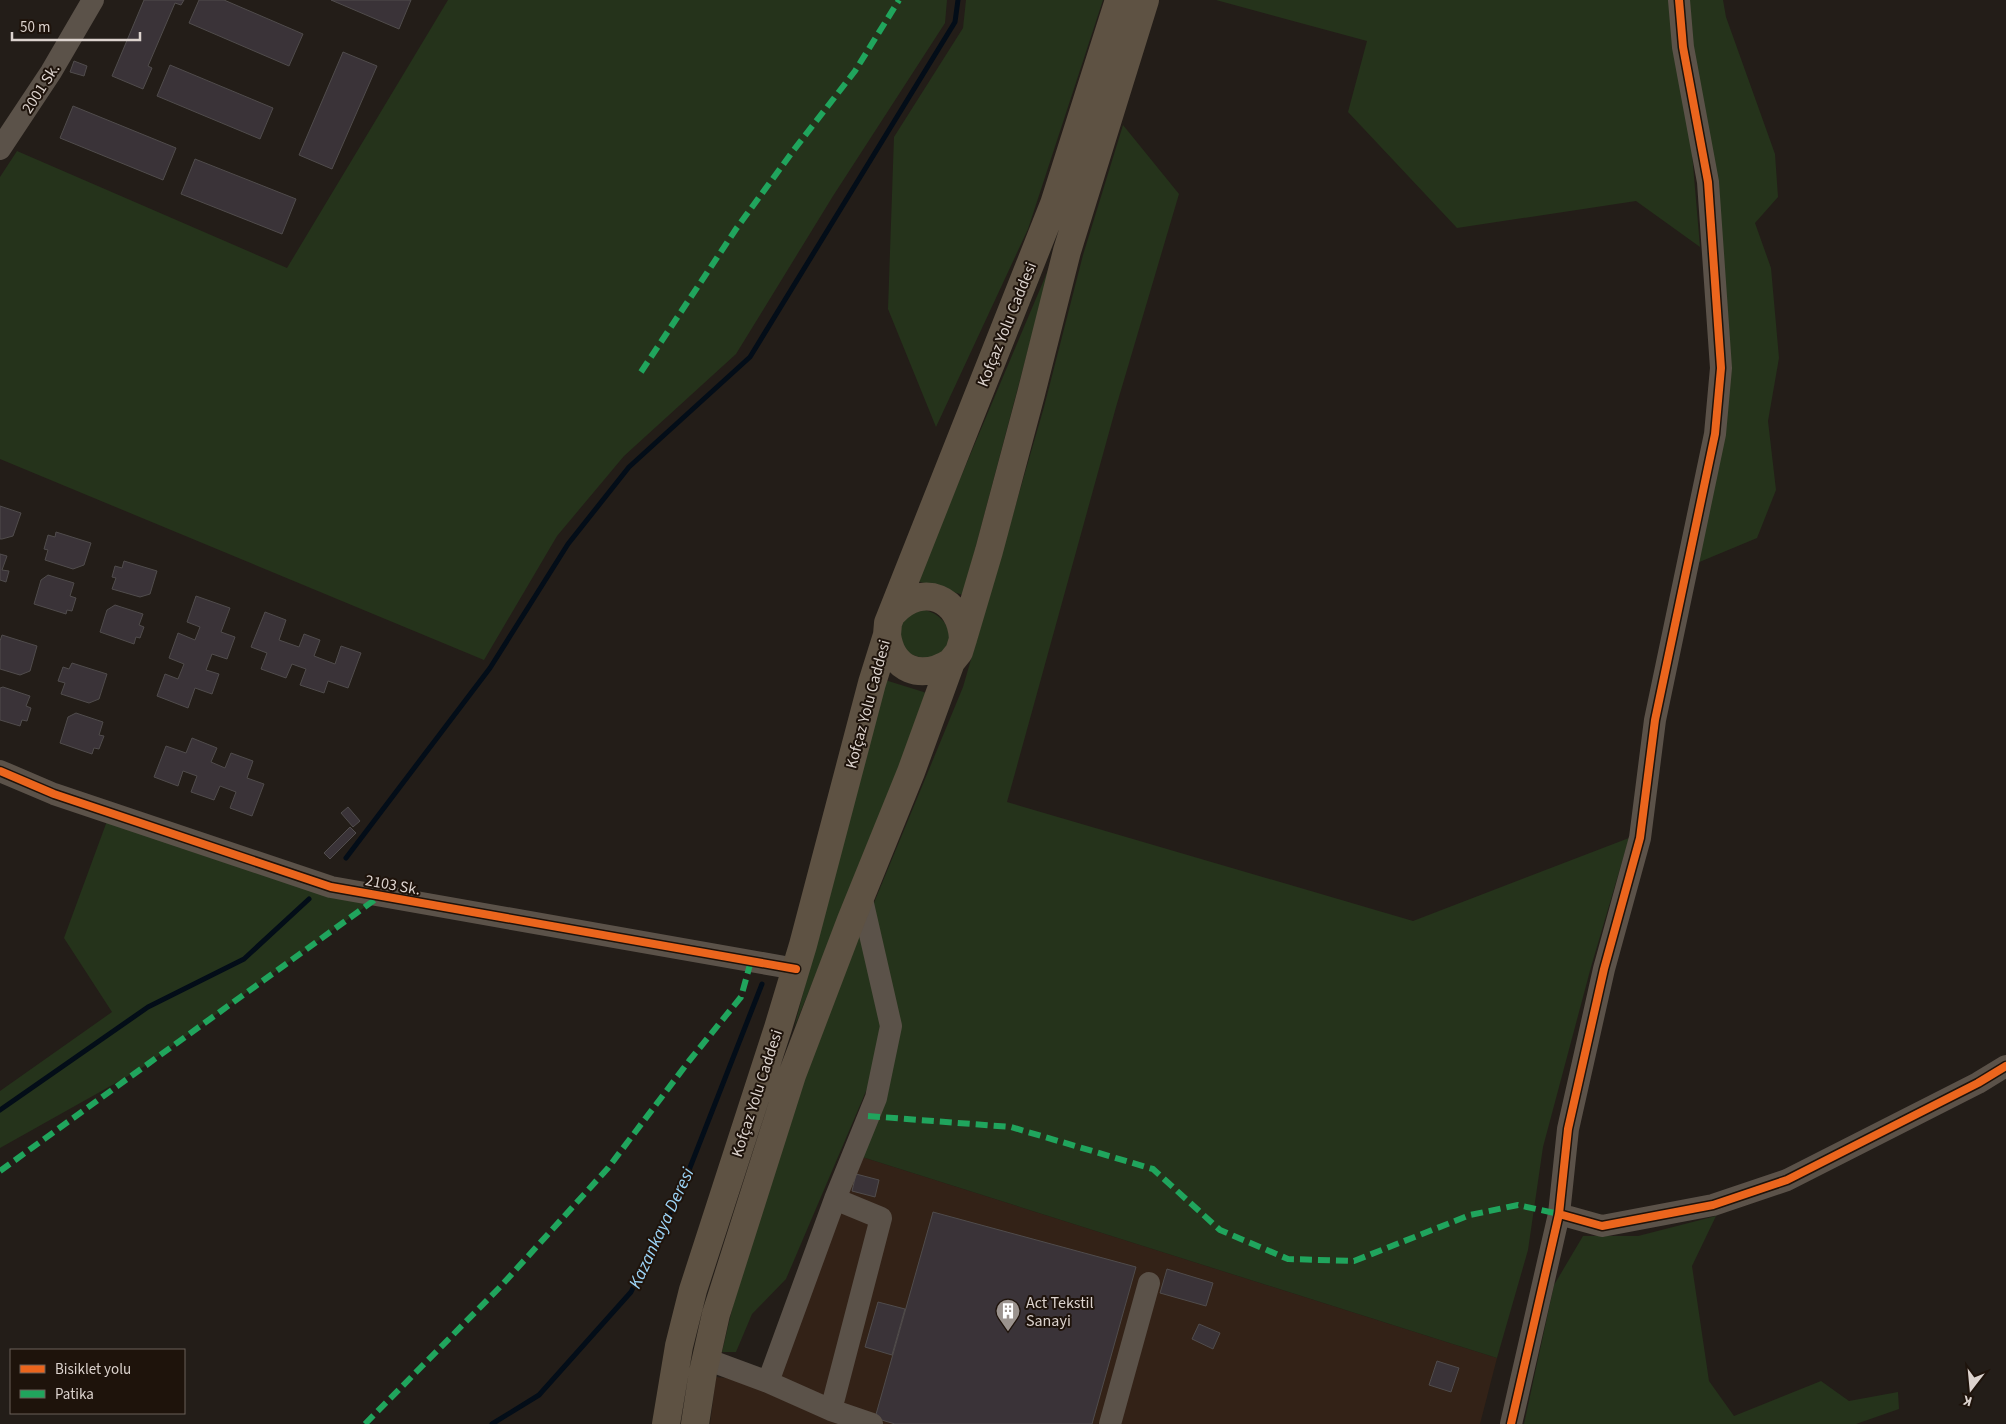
<svg xmlns="http://www.w3.org/2000/svg" width="2006" height="1424" viewBox="0 0 2006 1424" font-family="'Source Sans 3',sans-serif">
<style>
.built{fill:#332217}
.grass{fill:#25331b}
.lines{fill:none;stroke-linecap:round;stroke-linejoin:round}
.stream{stroke:#030d18;stroke-width:5}
.building{fill:#3a3338;stroke:#504c4c}
.minor{stroke:#5b5249;stroke-width:22}
.major{stroke:#5e5243;stroke-width:28}
.quiet{stroke:#20a55d;stroke-width:6;stroke-dasharray:12 6;stroke-linecap:butt}
.cycleway-casing{stroke:#1e130b;stroke-width:11}
.cycleway{stroke:#eb651d;stroke-width:8}
.labels{text-anchor:middle;stroke-width:4;stroke-linejoin:round;paint-order:stroke}
.street-label{font-size:16px;fill:#dcd3ce;stroke:#1e130b}
.poi-label{font-size:16px;fill:#dcd3ce;stroke:#1e130b;text-anchor:start}
.water-label{font-size:18px;font-style:italic;fill:#9cd5f9;stroke:#1e130b}
</style>
<rect width="100%" height="100%" fill="#231d18"/>
<path class="built" d="M 856,1155 L 1497,1358 L 1480,1424 L 710,1424 L 716,1377 L 768,1382 Z"/>
<path class="grass" d="M 448,0 L 947,0 L 945,23 L 833,196 L 736,354 L 624,456 L 557,536 L 484,660 L 0,459 L 0,177 L 17,151 L 287,268 Z
M 966,0 L 1103,0 L 1028,229 L 936,427 L 888,309 L 894,137 L 963,28 Z
M 1216,0 L 1674,0 L 1692,153 L 1700,247 L 1636,201 L 1457,228 L 1348,112 L 1367,41 Z
M 1686,0 L 1723,0 L 1726,17 L 1775,154 L 1778,197 L 1755,223 L 1771,268 L 1779,358 L 1768,421 L 1776,490 L 1757,538 L 1697,563 L 1723,435 Z
M 1123,125 L 1179,194 L 1116,407 L 1007,802 L 1413,921 L 1629,838 L 1591,967 L 1543,1147 L 1528,1250 L 1497,1358 L 856,1155 L 896,1026 L 871,910 L 963,687 L 1044,407 L 1083,255 Z
M 1051,263 L 963,595 L 917,581 Z
M 924,610 C 942,613 960,635 943,652 C 939,655 933,658 929,660 L 906,653 C 904,647 898,636 899,629 C 900,618 915,612 924,610 Z
M 885,680 L 930,694 L 794,1028 Z
M 107,821 L 369,904 L 139,1070 L 0,1148 L 0,1091 L 112,1012 L 64,938 Z
M 860,931 L 881,1017 L 875,1070 L 786,1279 L 752,1314 L 736,1352 L 722,1352 L 746,1250 L 803,1083 Z
M 1716,1216 L 1692,1266 L 1709,1381 L 1734,1416 L 1821,1381 L 1849,1401 L 1898,1392 L 1899,1409 L 1856,1424 L 1524,1424 L 1554,1285 L 1583,1236 L 1638,1236 Z"/>
<g class="lines">
<path class="stream" d="M 346,858 L 490,668 L 568,544 L 629,467 L 750,357 L 955,22 L 958,0
M 0,1110 L 148,1007 L 244,959 L 309,899
M 492,1424 L 539,1395 L 631,1292 L 680,1193 L 762,984"/>
</g>
<path class="building" d="M 144,0 L 184,0 L 181,5 L 175,3 L 148,66 L 152,68 L 143,89 L 112,76 Z
M 199,0 L 224,0 L 303,34 L 289,66 L 189,23 Z
M 331,0 L 411,0 L 399,29 Z
M 343,52 L 377,66 L 332,169 L 299,155 Z
M 74,61 L 87,66 L 84,76 L 70,72 Z
M 170,65 L 273,108 L 260,139 L 157,96 Z
M 73,106 L 176,148 L 163,180 L 60,138 Z
M 195,159 L 296,199 L 282,234 L 181,194 Z
M 0,506 L 21,513 L 13,536 L 2,539 L 0,539 Z
M 56,532 L 91,543 L 84,565 L 73,569 L 45,560 L 48,550 L 44,549 L 48,535 L 55,537 Z
M 0,554 L 7,556 L 2,570 L 9,571 L 6,582 L 0,580 Z
M 124,561 L 157,571 L 150,594 L 140,597 L 112,589 L 116,578 L 112,577 L 115,566 L 122,568 Z
M 48,575 L 74,583 L 70,596 L 76,598 L 72,611 L 67,610 L 66,614 L 34,604 L 41,580 Z
M 196,596 L 230,608 L 221,632 L 235,637 L 227,659 L 212,654 L 206,670 L 219,674 L 212,694 L 195,688 L 188,708 L 157,696 L 165,674 L 178,679 L 184,664 L 169,658 L 178,633 L 195,640 L 200,627 L 187,622 Z
M 115,605 L 143,614 L 139,625 L 144,627 L 140,638 L 136,637 L 134,644 L 100,632 L 107,610 Z
M 265,612 L 286,620 L 279,640 L 299,647 L 304,634 L 320,640 L 314,656 L 335,664 L 341,646 L 361,653 L 348,688 L 328,681 L 324,693 L 300,685 L 306,669 L 292,664 L 286,678 L 261,669 L 267,653 L 251,647 Z
M 2,635 L 37,646 L 30,671 L 20,675 L 0,669 L 0,641 Z
M 72,663 L 107,674 L 99,699 L 89,703 L 61,694 L 65,683 L 58,681 L 63,667 L 69,669 Z
M 3,687 L 30,696 L 26,706 L 31,708 L 27,721 L 22,720 L 20,726 L 0,720 L 0,688 Z
M 76,713 L 103,722 L 99,735 L 104,736 L 99,749 L 94,748 L 92,754 L 60,743 L 68,717 Z
M 192,738 L 217,748 L 211,762 L 225,768 L 231,753 L 253,761 L 247,778 L 264,784 L 252,816 L 230,808 L 236,792 L 220,786 L 214,800 L 191,792 L 197,776 L 183,771 L 178,786 L 154,777 L 166,746 L 186,753 Z
M 348,807 L 360,821 L 353,827 L 341,813 Z
M 350,827 L 356,833 L 330,859 L 324,853 Z
M 856,1174 L 879,1180 L 875,1197 L 852,1191 Z
M 933,1212 L 1136,1267 L 1092,1424 L 895,1424 L 875,1418 Z
M 1167,1269 L 1213,1283 L 1206,1306 L 1160,1293 Z
M 878,1302 L 905,1309 L 892,1355 L 865,1347 Z
M 1199,1324 L 1220,1333 L 1213,1349 L 1192,1339 Z
M 1437,1361 L 1459,1368 L 1451,1392 L 1429,1385 Z"/>
<g class="lines">
<path class="minor" d="M 0,149 L 51,72 L 93,0
M 0,771 L 54,794 L 331,887 L 796,969
M 1559,1214 L 1602,1226 L 1713,1205 L 1787,1180 L 1978,1083 L 2006,1066
M 706,1359 L 768,1382 L 831,1410 L 872,1424
M 768,1382 L 835,1199 L 876,1098 L 891,1026 L 861,895
M 831,1410 L 881,1218 L 835,1199
M 1110,1424 L 1149,1283
M 1511,1424 L 1559,1214 L 1568,1129 L 1604,969 L 1640,838 L 1655,720 L 1715,434 L 1721,368 L 1708,182 L 1683,47 L 1679,0"/>
<path class="major" d="M 894,612 C 923,582 961,598 963,639
M 887,635 C 892,670 921,681 951,662
M 666,1424 L 679,1346 L 693,1290 L 778,1028 L 803,945 L 872,683 L 887,635 L 888,623 L 1054,204 L 1119,0
M 695,1424 L 703,1372 L 716,1314 L 792,1075 L 851,920 L 911,772 L 951,662 L 959,652 L 963,639 L 989,551 L 1031,394 L 1067,251 L 1145,0"/>
<path class="quiet" d="M 641,372 L 736,229 L 793,151 L 855,71 L 899,0
M 868,1116 L 1011,1127 L 1153,1169 L 1220,1230 L 1288,1259 L 1354,1261 L 1470,1215 L 1518,1205 L 1559,1214
M 0,1171 L 380,896
M 365,1424 L 501,1286 L 608,1168 L 689,1061 L 741,997 L 751,961"/>
<defs>
<path id="cycleway" d="M 0,771 L 54,794 L 331,887 L 796,969
M 1559,1214 L 1602,1226 L 1713,1205 L 1787,1180 L 1978,1083 L 2006,1066
M 1511,1424 L 1559,1214 L 1568,1129 L 1604,969 L 1640,838 L 1655,720 L 1715,434 L 1721,368 L 1708,182 L 1683,47 L 1679,0"/>
</defs>
<use href="#cycleway" class="cycleway-casing"/>
<use href="#cycleway" class="cycleway"/>
</g>
<defs>
<symbol id="building-pin" viewBox="-11 -11 22 30"><path d="M0 17L-7.5 6A9.5 9.5 0 1 1 7.5 6Z" fill="#9b938e" stroke="#1e130b"/><path d="M-4-6H4V6H1V3H-1V6H-4ZM-2.5-4.3h1.7v1.8h-1.7ZM.8-4.3h1.7v1.8H.8ZM-2.5-1h1.7V.8h-1.7ZM.8-1h1.7V.8H.8Z" fill="#fff"/></symbol>
</defs>
<g fill-rule="evenodd">
<use href="#building-pin" x="994" y="1297" width="28" height="38"/>
</g>
<g class="labels">
<g class="street-label">
<text transform="translate(40 88) rotate(-57)" y="6">2001 Sk.</text>
<text transform="translate(1006 324) rotate(-68)" y="6">Kofçaz Yolu Caddesi</text>
<text transform="translate(867 704) rotate(-75)" y="6">Kofçaz Yolu Caddesi</text>
<text transform="translate(393 884) rotate(10)" y="6">2103 Sk.</text>
<text transform="translate(756 1093) rotate(-72)" y="6">Kofçaz Yolu Caddesi</text>
</g>
<g class="poi-label">
<text x="1026" y="1308">Act Tekstil<tspan x="1026" dy="18">Sanayi</tspan></text>
</g>
<g class="water-label">
<text transform="translate(661 1228) rotate(-65)" y="6">Kazankaya Deresi</text>
</g>
</g>
<rect x="10" y="1349" width="175" height="65" fill="#1e130b" stroke="#6a6059"/>
<rect x="20" y="1365" width="25" height="8" fill="#eb651d" stroke="#6a6059"/>
<text x="55" y="1374" font-size="15" fill="#dcd3ce">Bisiklet yolu</text>
<rect x="20" y="1390" width="25" height="8" fill="#20a55d" stroke="#6a6059"/>
<text x="55" y="1399" font-size="15" fill="#dcd3ce">Patika</text>
<g transform="translate(1971 1389) rotate(196)" stroke="#1e130b" stroke-width="4" paint-order="stroke">
<path d="M0-4L9 19L0 12L-9 19Z" fill="#dcd3ce"/>
<text y="-8" font-size="14" font-weight="bold" text-anchor="middle" fill="#dcd3ce">K</text>
</g>
<path d="M12 32v8h128v-8" fill="none" stroke="#dcd3ce" stroke-width="2.5"/>
<text x="20" y="32" font-size="15" fill="#dcd3ce" stroke="#1e130b" stroke-width="4" paint-order="stroke">50 m</text>
</svg>
